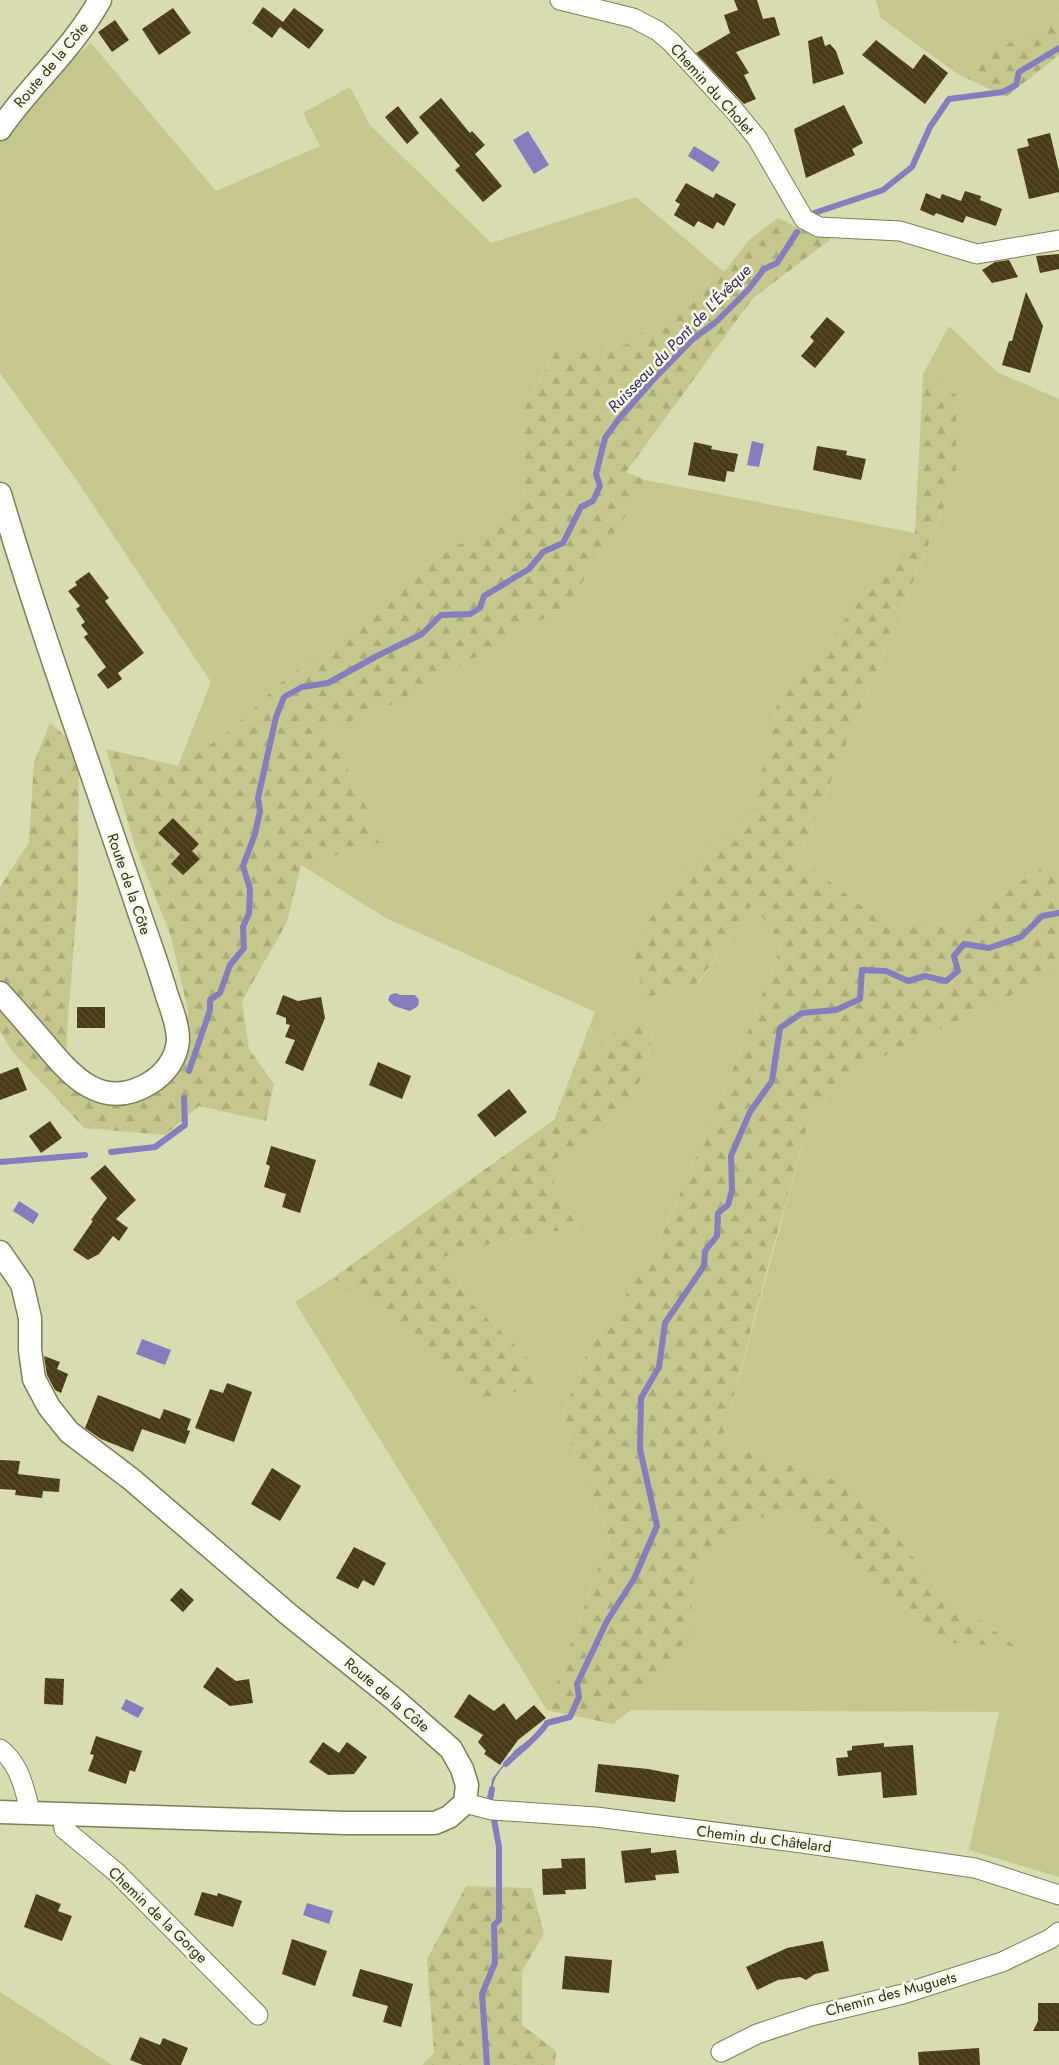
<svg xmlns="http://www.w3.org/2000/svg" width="1059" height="2065" viewBox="0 0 1059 2065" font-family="Jost,sans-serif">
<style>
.green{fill:#c6c78d}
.forest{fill:url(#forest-firs)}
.water{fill:#857dbe}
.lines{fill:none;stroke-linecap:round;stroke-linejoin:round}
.stream{stroke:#857dbe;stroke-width:6}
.building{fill:url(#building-back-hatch)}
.minor-casing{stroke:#7e7f57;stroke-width:21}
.tertiary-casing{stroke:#7e7f57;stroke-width:25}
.minor{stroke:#fff;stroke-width:19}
.tertiary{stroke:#fff;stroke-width:22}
.labels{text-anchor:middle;stroke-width:5;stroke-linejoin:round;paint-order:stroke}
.street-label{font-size:15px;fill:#2e2e1d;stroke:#f9fae4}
.water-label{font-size:16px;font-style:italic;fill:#321e6b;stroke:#f9fae4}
</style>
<defs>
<pattern id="forest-firs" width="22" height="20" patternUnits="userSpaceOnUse" patternTransform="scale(1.25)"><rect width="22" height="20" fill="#c6c78d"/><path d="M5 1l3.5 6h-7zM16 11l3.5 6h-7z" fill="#aaab79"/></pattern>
<pattern id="building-back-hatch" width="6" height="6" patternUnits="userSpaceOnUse" patternTransform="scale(1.25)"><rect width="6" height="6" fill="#483b16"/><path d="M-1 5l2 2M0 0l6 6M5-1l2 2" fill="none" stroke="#5a4f2f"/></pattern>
</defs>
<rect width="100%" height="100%" fill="#d9dbb0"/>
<path class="green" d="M 876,0 L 1059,0 L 1059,15 L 956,73 L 881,18 Z
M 91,43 L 216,191 L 320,146 L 303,113 L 350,87 L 370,125 L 491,243 L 636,197 L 724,272 L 625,345 L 557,348 L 523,410 L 524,506 L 423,566 L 277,686 L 230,731 L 178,766 L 211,682 L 78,482 L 0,373 L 0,124 Z
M 949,326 L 997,372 L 1059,399 L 1059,857 L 956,923 L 881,921 L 799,858 L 956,477 L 956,396 L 923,374 Z
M 645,480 L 915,533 L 778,701 L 756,805 L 672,881 L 632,950 L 646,998 L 699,983 L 753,902 L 782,945 L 727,1084 L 654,1254 L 588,1350 L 562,1418 L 609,1539 L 547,1710 L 295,1302 L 333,1278 L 419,1341 L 482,1400 L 549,1384 L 523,1353 L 473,1305 L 443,1257 L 497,1242 L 578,1227 L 555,1191 L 553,1161 L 614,1115 L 643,1077 L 654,1027 L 607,1037 L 585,1065 L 595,1012 L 386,918 L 301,865 L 360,793 L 327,731 L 391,705 L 567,605 L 640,494 Z
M 1059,972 L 1059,1877 L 969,1850 L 999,1712 L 631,1710 L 691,1634 L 693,1579 L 739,1522 L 791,1511 L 949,1643 L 1014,1645 L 941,1591 L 855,1486 L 721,1443 L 809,1120 L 843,1076 Z
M 0,1992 L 112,2065 L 0,2065 Z"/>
<path class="forest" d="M 1059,15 L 1059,55 L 1006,97 L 956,73 Z
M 778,218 L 809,233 L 831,239 L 753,298 L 626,472 L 645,480 L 640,494 L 567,605 L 391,705 L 328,731 L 360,793 L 381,842 L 301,865 L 287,922 L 242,1001 L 249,1049 L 274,1084 L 266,1121 L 199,1106 L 165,1135 L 84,1128 L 12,1051 L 0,1031 L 0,887 L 29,842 L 34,762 L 50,723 L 79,748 L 78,893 L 67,1030 L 66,1076 L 80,1093 L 107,1104 L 160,1092 L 185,1053 L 188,1010 L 170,934 L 135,846 L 106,749 L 178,766 L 230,731 L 277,686 L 423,566 L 524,506 L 523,410 L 557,348 L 625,345 L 724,272 L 749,240 Z
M 923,374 L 956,395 L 956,477 L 799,858 L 881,921 L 956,923 L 1059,857 L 1059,972 L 843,1076 L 809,1120 L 768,1266 L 721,1443 L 855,1486 L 941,1591 L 1015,1646 L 949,1643 L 791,1511 L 739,1522 L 693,1579 L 691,1634 L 631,1710 L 613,1724 L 547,1710 L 609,1539 L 562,1418 L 588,1350 L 654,1254 L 727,1084 L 782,945 L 753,903 L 698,983 L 645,998 L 632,950 L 672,881 L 755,805 L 778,701 L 915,533 Z
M 595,1012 L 585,1064 L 607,1037 L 640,1016 L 654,1027 L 643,1077 L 614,1115 L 553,1161 L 555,1191 L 578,1227 L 497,1242 L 443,1257 L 473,1305 L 523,1353 L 549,1384 L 482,1400 L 419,1341 L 333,1278 L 554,1120 Z
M 466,1886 L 532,1888 L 544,1934 L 522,1971 L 522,2025 L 556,2051 L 555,2065 L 422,2065 L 434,2053 L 427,1959 Z"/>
<path class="water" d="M 528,131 L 549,165 L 534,174 L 513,140 Z
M 694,146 L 720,162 L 713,172 L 688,156 Z
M 752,441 L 764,444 L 759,467 L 747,465 Z
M 395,993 L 401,995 L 415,995 L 419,1000 L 418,1006 L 410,1011 L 394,1006 L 388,1000 L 390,995 Z
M 19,1201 L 39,1214 L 33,1224 L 13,1211 Z
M 142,1339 L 171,1350 L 165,1365 L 136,1354 Z
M 126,1699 L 144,1708 L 138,1718 L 121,1709 Z
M 527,1741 L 528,1743 C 518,1751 494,1773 493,1786 C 493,1789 494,1794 494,1797 L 490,1797 L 492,1779 L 515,1750 Z
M 307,1903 L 333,1911 L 329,1924 L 303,1915 Z"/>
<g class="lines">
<path class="stream" d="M 814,213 L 883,190 L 912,167 L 930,127 L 949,99 L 1003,92 L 1016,85 L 1019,72 L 1059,48
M 189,1071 L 210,1010 L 210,1000 L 220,993 L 230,965 L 244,948 L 243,927 L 249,913 L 250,889 L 243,866 L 255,834 L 260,811 L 258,798 L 276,717 L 284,697 L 302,687 L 328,683 L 375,657 L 422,634 L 441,615 L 470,614 L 480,608 L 484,596 L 529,569 L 543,552 L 563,543 L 581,507 L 593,501 L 600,486 L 596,474 L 605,438 L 618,420 L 653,380 L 693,339 L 716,322 L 748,290 L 764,269 L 777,263 L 797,232
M 111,1152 L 155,1147 L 185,1125 L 184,1098
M 0,1162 L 85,1155
M 506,1764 C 520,1750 537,1739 547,1723 L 570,1717 L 579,1697 L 577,1684 L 607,1621 L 634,1579 L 657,1526 L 640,1449 L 641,1398 L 659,1367 L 665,1323 L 704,1266 L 705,1251 L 717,1236 L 718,1213 L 728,1205 L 732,1190 L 731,1156 L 750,1112 L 772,1081 L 780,1028 L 802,1013 L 836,1010 L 860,999 L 862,970 L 886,971 L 908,981 L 925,976 L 946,981 L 958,971 L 954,956 L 964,944 L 989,948 L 1021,937 L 1042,916 L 1059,913
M 487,2065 L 482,1994 L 495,1963 L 494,1925 L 499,1920 L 499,1847 L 490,1798 L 492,1789"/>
</g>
<path class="building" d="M 734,0 L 757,0 L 763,19 L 774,17 L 775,18 L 780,35 L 736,52 L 749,73 L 744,75 L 756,99 L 744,104 L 696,53 L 730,33 L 724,15 L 738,10 Z
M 263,7 L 283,22 L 294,8 L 324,30 L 309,49 L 280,27 L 272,38 L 252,23 Z
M 173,8 L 191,33 L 159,55 L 142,29 Z
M 115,20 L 129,40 L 112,52 L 98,32 Z
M 822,36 L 825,46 L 830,44 L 836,51 L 844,74 L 813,84 L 808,41 Z
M 876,40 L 913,69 L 924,54 L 948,73 L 925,104 L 862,55 Z
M 441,98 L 470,133 L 472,131 L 485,145 L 475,154 L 502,186 L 483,202 L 455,170 L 460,166 L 419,117 Z
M 844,105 L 863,143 L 852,149 L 855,155 L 806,178 L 794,129 Z
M 398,106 L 419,133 L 407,144 L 385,117 Z
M 1050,133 L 1059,171 L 1059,192 L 1029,199 L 1017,149 L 1029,146 L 1027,139 Z
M 686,183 L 713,198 L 716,193 L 736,204 L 724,226 L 717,222 L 713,229 L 698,221 L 694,227 L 674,215 L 680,204 L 675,201 Z
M 965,191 L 981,196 L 980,200 L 1002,209 L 996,226 L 966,216 L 963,223 L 936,213 L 934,216 L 920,210 L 926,193 L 940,199 L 942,194 L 961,201 Z
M 1059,254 L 1059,269 L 1040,273 L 1036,256 Z
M 1009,260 L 1018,277 L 992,283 L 982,270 L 995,262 Z
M 1026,292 L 1043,326 L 1030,373 L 1002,365 L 1009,341 L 1012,341 Z
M 827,317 L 845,332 L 815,368 L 801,356 L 814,341 L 810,337 Z
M 694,442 L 712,446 L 711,449 L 738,454 L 734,472 L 727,471 L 725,482 L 688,475 Z
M 817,446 L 847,451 L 846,455 L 866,459 L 861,480 L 813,470 Z
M 89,572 L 109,598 L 105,601 L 144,653 L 118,673 L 122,679 L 108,689 L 97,675 L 106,667 L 84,637 L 88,634 L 81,625 L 85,622 L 76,609 L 80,606 L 68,591 L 77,585 L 75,582 Z
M 173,818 L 199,844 L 192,851 L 200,859 L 183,875 L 171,864 L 180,854 L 158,833 Z
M 283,995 L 298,1001 L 321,997 L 325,1018 L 303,1071 L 285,1063 L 295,1040 L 285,1037 L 290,1025 L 286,1024 L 286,1018 L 276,1014 Z
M 77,1007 L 105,1007 L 105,1028 L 77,1028 Z
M 378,1062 L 411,1076 L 402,1099 L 369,1085 Z
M 18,1067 L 27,1090 L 0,1100 L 0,1074 Z
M 509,1089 L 527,1112 L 495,1137 L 477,1115 Z
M 50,1121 L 62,1138 L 41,1153 L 29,1136 Z
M 271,1146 L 316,1160 L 300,1213 L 282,1207 L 286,1194 L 264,1187 L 270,1166 L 266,1164 Z
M 105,1165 L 136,1200 L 116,1219 L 128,1228 L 119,1241 L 113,1236 L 99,1254 L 88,1260 L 73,1250 L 93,1221 L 91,1220 L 107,1198 L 90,1178 Z
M 44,1356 L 60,1362 L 57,1369 L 68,1374 L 61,1393 L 55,1390 L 47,1375 Z
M 227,1383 L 252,1392 L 234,1442 L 195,1428 L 210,1389 L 223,1393 Z
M 98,1395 L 160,1419 L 164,1409 L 191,1419 L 187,1430 L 190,1431 L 185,1444 L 142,1429 L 133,1452 L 101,1439 L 85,1428 Z
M 0,1460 L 20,1461 L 18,1474 L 60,1479 L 59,1492 L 43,1491 L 42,1498 L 15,1495 L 16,1490 L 0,1489 Z
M 272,1468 L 301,1486 L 280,1521 L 251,1504 Z
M 354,1547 L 386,1563 L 374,1586 L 363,1580 L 358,1589 L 336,1578 Z
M 181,1588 L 194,1600 L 183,1612 L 170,1600 Z
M 217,1667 L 236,1681 L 249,1679 L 253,1703 L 230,1706 L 203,1687 Z
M 45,1678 L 64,1679 L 63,1705 L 44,1704 Z
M 469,1694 L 494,1711 L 504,1703 L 516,1720 L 534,1705 L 546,1718 L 518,1740 L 500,1765 L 484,1754 L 486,1751 L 478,1742 L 483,1735 L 454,1717 Z
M 96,1736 L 142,1751 L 135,1772 L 130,1770 L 126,1784 L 88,1771 L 94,1755 L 90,1754 Z
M 323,1742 L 339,1753 L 347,1742 L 367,1757 L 354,1774 L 328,1775 L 309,1762 Z
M 884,1743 L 884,1747 L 913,1745 L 917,1795 L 883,1798 L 881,1772 L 838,1776 L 836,1758 L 848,1757 L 847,1751 L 852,1750 L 852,1746 Z
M 598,1764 L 648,1769 L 679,1775 L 675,1802 L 595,1792 Z
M 651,1848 L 651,1853 L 676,1850 L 679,1873 L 655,1875 L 656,1880 L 625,1883 L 621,1851 Z
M 585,1858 L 586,1889 L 565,1890 L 566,1894 L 543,1895 L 542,1869 L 562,1868 L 561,1859 Z
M 202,1892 L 217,1896 L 218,1893 L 242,1901 L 233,1927 L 194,1915 Z
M 36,1894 L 61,1904 L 58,1911 L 72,1916 L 62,1941 L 24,1927 Z
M 292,1939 L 327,1951 L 315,1986 L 282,1974 Z
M 823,1941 L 829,1971 L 815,1974 L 806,1980 L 800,1977 L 778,1980 L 757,1990 L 746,1967 L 787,1948 Z
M 565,1956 L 612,1960 L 609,1993 L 562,1989 Z
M 360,1969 L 413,1984 L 401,2027 L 383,2022 L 388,2006 L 352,1996 Z
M 1038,2003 L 1059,2003 L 1059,2031 L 1033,2031 L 1038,2021 Z
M 140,2037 L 160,2045 L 163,2038 L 188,2048 L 181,2065 L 143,2065 L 130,2060 Z
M 979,2048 L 980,2065 L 919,2065 L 918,2052 Z"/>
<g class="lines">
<defs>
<path id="minor" d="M 560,0 L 633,18 L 658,31 L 671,42 L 734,110 L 757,138 L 804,219 L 819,227 L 900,231 L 977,254 L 1059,240
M 0,1749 C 21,1765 24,1789 31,1814
M 465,1803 L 492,1810 L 596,1817 L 802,1843 L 975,1868 L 1059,1895
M 62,1814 L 64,1829 L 116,1872 L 258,2015
M 721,2052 L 757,2034 L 811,2016 L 903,1994 L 1002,1962 L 1050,1939 L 1059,1932"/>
<path id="tertiary" d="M 0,129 C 32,83 72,50 100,0
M 0,494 C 40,629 88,761 133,894 C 144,928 157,961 167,996 C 172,1010 178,1025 178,1040 C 177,1058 165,1074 150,1083 C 103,1112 72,1077 44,1043 C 29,1026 15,1009 0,993
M 0,1252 L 22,1284 L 30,1318 L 30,1350 L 34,1379 L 49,1407 L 69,1432 L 131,1479 L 288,1614 L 394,1699 L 451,1749 L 462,1769 L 467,1785 L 465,1803 L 449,1817 L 435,1823 L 345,1823 L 0,1812"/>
</defs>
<use href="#minor" class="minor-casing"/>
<use href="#tertiary" class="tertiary-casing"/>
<use href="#minor" class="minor"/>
<use href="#tertiary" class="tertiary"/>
</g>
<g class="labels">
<g class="street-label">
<text transform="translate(51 65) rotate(-50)" y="5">Route de la Côte</text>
<text transform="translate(712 89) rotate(48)" y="5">Chemin du Cholet</text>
<text transform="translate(129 884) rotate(71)" y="5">Route de la Côte</text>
<text transform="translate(387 1695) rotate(40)" y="5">Route de la Côte</text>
<text transform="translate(764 1839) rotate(7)" y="5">Chemin du Châtelard</text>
<text transform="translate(158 1915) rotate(44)" y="5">Chemin de la Gorge</text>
<text transform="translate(891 1994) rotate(-15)" y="5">Chemin des Muguets</text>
</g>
<g class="water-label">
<text transform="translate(679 338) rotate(-46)" y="6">Ruisseau du Pont de L'Évêque</text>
</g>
</g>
</svg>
